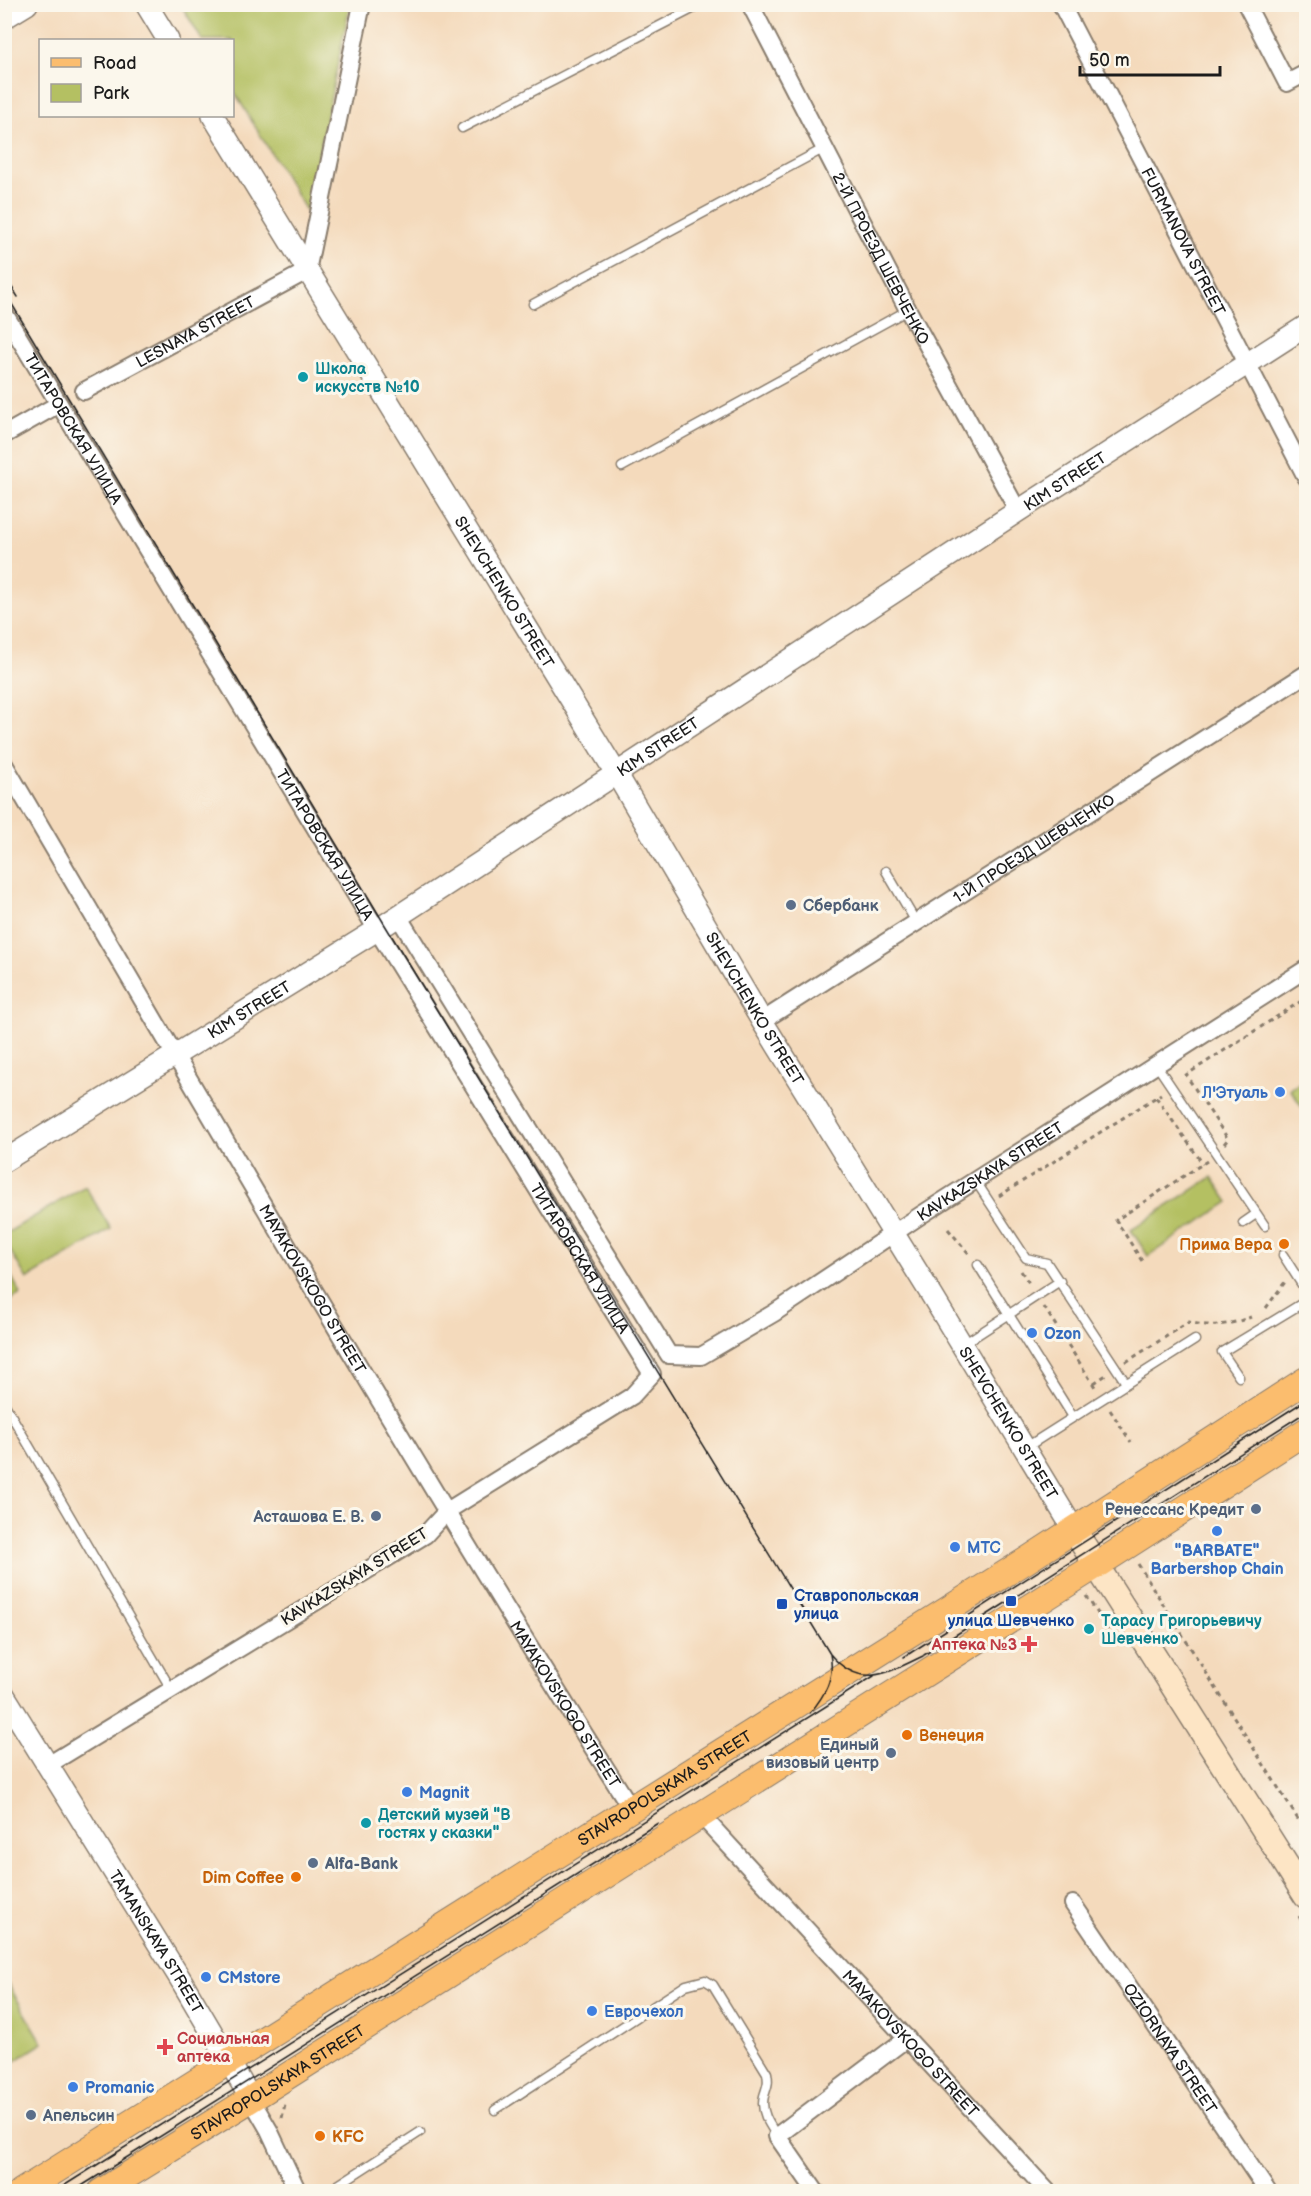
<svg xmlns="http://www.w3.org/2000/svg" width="1311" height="2196" viewBox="0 0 1311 2196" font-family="'Balsamiq Sans',sans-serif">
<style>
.green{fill:#b4c062;stroke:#686e3f;stroke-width:1.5}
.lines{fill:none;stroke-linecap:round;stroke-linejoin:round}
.service-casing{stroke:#887b6c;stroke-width:11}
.minor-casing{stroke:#887b6c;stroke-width:20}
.tertiary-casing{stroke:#887b6c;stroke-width:24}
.secondary-casing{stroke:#887b6c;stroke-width:27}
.primary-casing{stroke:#887b6c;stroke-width:28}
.path{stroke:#887b6c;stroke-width:3;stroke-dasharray:4.5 4.5;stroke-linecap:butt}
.service{stroke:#fff;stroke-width:8}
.minor{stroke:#fff;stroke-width:16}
.tertiary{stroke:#fff;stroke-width:21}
.secondary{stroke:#fde5c5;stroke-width:24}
.primary{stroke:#fbbd6e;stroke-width:26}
.tram{stroke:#1c1c1c;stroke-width:1.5}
.culture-dot{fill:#0f9aa8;stroke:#fbf7ec;stroke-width:2}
.service-dot{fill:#5c6f8a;stroke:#fbf7ec;stroke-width:2}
.shop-dot{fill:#3f7fe0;stroke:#fbf7ec;stroke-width:2}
.food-dot{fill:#e8710a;stroke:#fbf7ec;stroke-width:2}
.transit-dot{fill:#1a4fb4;stroke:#fbf7ec;stroke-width:2}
.health-dot{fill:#e0444e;stroke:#fbf7ec;stroke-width:2}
.labels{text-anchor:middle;stroke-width:6;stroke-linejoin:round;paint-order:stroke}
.street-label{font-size:16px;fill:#1c1c1c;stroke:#fbf7ec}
.culture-label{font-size:16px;font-weight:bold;fill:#0d838f;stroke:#fbf7ec;text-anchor:start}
.service-label{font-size:16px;font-weight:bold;fill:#4e5e75;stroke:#fbf7ec;text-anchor:start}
.shop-label{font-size:16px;font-weight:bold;fill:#366cbe;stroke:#fbf7ec;text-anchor:start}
.food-label{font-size:16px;font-weight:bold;fill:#c56008;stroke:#fbf7ec;text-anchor:end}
.transit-label{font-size:16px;font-weight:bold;fill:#164399;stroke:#fbf7ec;text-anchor:start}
.health-label{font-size:16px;font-weight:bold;fill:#be3a42;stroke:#fbf7ec;text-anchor:end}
</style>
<rect width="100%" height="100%" fill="#fbf7ec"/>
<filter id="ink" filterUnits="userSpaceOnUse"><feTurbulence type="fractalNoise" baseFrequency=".0167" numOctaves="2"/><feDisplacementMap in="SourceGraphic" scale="12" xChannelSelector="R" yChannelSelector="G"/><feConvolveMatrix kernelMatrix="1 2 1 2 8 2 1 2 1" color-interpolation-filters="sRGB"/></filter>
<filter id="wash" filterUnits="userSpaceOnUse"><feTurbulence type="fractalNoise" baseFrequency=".008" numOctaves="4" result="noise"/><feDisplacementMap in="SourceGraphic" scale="24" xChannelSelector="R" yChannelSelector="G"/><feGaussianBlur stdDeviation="1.35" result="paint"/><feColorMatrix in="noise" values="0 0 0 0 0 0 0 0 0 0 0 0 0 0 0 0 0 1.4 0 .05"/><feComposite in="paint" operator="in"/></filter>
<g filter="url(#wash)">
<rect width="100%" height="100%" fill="#f4dabc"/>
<path class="green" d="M 181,5 L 350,5 L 307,212 L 233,90 L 232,40 L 202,40 Z
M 1306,1079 L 1306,1113 L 1290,1089 Z
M 1212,1177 L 1229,1202 L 1148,1256 L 1131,1230 Z
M 85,1186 L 111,1229 L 27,1279 L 5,1242 L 5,1234 Z
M 5,1265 L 21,1294 L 5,1303 L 4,1303 Z
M 5,1979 L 43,2043 L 5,2067 L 4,2067 Z"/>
</g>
<g filter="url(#ink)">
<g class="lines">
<defs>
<path id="service" d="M 462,128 L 702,4
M 533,304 L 823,149
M 622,467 L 908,310
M 886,871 L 916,922
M 1156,1064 L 1265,1226
M 975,1180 L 1026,1258 L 1047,1263 L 1126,1383
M 1243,1223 L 1256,1214
M 1283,1255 L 1306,1291
M 978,1265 L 1073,1417
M 962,1345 L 1060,1281
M 1239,1377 L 1222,1352 L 1306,1301
M 4,1403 L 171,1689
M 1025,1448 L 1195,1340
M 495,2110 L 686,1985 L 705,1980 L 713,1985 L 767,2073 C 769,2084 767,2086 764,2096 C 760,2111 769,2124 777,2136
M 327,2192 L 420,2132"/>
<g id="minor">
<path id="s1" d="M 750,4 L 908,310 L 1018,511"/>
<path id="s2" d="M 1061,4 L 1306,477"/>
<path d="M 1246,4 L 1287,83 L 1306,73"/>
<path id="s3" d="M 4,313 L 377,930 L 652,1374 L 632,1396 L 447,1511 L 425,1535 L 48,1765"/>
<path id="s4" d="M 84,391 L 307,271 L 362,4"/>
<path d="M 4,435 L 59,404"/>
<path id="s5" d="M 4,764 C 210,1114 413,1466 631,1808"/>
<path id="s6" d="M 398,916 L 669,1355 L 701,1356 L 774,1313 L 921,1215 L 1306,969"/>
<path id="s7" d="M 762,1021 L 1306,674"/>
<path id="s8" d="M 701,1815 L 1048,2192"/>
<path id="s9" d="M 1073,1904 L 1268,2192"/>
<path d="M 251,2099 L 269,2130 L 298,2192"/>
<path d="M 816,2192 L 777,2136 L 907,2038"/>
</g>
<g id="tertiary">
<path d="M 146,4 L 168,40"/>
<path d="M 4,18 L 27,4"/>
<path id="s10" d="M 213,116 L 616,773 L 762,1021 L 931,1294 L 1074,1530"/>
<path id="s11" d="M 4,1161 L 377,930 L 1018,511 L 1306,326"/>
<path id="s12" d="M 4,1695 L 181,1980 L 251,2099"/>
</g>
<path id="secondary" d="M 1074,1530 L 1306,1896"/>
<g id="primary">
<path id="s13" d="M 21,2192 L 1027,1560 L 1306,1380"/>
<path id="s14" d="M 101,2192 L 251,2099 L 1097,1565 L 1306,1431"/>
</g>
</defs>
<use href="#service" class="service-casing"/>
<use href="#minor" class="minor-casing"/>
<use href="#tertiary" class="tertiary-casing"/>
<use href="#secondary" class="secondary-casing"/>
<use href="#primary" class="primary-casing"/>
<path class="path" d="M 1156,1097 L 1203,1164
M 1224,1144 L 1228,1139 L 1186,1075 L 1306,998
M 999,1196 L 1161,1094
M 948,1229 L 971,1256
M 1142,1261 L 1116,1220 L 1207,1161
M 1021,1271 L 1031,1286
M 1044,1307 L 1095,1387
M 1266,1308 L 1285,1282
M 1126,1362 L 1189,1322 C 1210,1328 1230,1325 1251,1317
M 1094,1383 L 1106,1375
M 1110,1410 L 1131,1442
M 1138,1564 L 1306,1832
M 1086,1596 L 1121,1647
M 1299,1916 L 1306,1928
M 282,2118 L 285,2104"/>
<use href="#service" class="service"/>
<use href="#minor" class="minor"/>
<use href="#tertiary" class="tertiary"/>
<use href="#secondary" class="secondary"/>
<use href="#primary" class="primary"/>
<path class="tram" d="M 4,275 L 18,297
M 4,291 L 385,925 L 830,1654 C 860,1690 888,1673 923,1656
M 924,1655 L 1306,1412
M 904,1657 L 1306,1400
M 810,1713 C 825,1695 835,1678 830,1654
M 54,2192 L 874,1676
M 72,2192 L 658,1823"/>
</g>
</g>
<g class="culture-dot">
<circle cx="303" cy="377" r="6"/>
<circle cx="1089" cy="1629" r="6"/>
<circle cx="366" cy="1823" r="6"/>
</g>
<g class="service-dot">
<circle cx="791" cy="905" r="6"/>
<circle cx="1256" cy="1509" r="6"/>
<circle cx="376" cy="1516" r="6"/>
<circle cx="891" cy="1753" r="6"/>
<circle cx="313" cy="1863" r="6"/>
<circle cx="31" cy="2115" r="6"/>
</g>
<g class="shop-dot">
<circle cx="1280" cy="1092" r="6"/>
<circle cx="1032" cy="1333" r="6"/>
<circle cx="1217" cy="1531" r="6"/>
<circle cx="955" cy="1547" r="6"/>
<circle cx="407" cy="1792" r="6"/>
<circle cx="206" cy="1977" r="6"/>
<circle cx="592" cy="2011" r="6"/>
<circle cx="73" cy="2087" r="6"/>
</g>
<g class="food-dot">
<circle cx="1284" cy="1244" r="6"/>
<circle cx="907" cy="1735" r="6"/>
<circle cx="296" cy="1877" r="6"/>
<circle cx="320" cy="2136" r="6"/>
</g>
<g class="transit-dot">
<rect x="1005" y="1595" width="12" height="12" rx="3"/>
<rect x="776" y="1598" width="12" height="12" rx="3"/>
</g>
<g class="health-dot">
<path d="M1026 1635h6v6h6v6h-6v6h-6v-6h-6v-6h6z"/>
<path d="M162 2038h6v6h6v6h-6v6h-6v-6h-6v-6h6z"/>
</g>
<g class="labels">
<g class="street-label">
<text dy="6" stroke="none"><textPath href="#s2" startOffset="267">FURMANOVA STREET</textPath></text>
<text dy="6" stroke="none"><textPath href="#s1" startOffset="286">2-Й ПРОЕЗД ШЕВЧЕНКО</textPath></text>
<text dy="6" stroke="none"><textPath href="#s4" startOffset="126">LESNAYA STREET</textPath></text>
<text dy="6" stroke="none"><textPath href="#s3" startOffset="135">ТИТАРОВСКАЯ УЛИЦА</textPath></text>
<text dy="6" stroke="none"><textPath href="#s11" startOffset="1260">KIM STREET</textPath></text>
<text dy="6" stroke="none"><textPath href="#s10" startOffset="558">SHEVCHENKO STREET</textPath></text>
<text dy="6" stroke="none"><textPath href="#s11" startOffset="774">KIM STREET</textPath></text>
<text dy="6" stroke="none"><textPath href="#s3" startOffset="621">ТИТАРОВСКАЯ УЛИЦА</textPath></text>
<text dy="6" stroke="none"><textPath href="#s7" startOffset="322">1-Й ПРОЕЗД ШЕВЧЕНКО</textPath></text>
<text dy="6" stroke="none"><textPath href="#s10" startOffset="1044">SHEVCHENKO STREET</textPath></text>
<text dy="6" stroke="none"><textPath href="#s11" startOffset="288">KIM STREET</textPath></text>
<text dy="6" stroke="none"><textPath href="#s6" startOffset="891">KAVKAZSKAYA STREET</textPath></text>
<text dy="6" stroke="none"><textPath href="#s3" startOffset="1107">ТИТАРОВСКАЯ УЛИЦА</textPath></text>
<text dy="6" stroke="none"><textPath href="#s5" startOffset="609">MAYAKOVSKOGO STREET</textPath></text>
<text dy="6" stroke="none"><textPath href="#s10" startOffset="1530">SHEVCHENKO STREET</textPath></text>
<text transform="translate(354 1576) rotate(-32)" y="6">KAVKAZSKAYA STREET</text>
<text dy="6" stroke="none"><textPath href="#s5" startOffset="1095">MAYAKOVSKOGO STREET</textPath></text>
<text dy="6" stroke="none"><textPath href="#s13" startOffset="760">STAVROPOLSKAYA STREET</textPath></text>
<text dy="6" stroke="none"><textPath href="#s12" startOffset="290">TAMANSKAYA STREET</textPath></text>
<text dy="6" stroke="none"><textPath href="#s8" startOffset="310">MAYAKOVSKOGO STREET</textPath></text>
<text dy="6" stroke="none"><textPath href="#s9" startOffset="174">OZIORNAYA STREET</textPath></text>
<text dy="6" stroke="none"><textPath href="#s14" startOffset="208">STAVROPOLSKAYA STREET</textPath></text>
</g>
<g class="culture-label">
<text x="315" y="374">Школа<tspan x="315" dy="18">искусств №10</tspan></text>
<text x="1101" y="1626">Тарасу Григорьевичу<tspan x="1101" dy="18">Шевченко</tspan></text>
<text x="378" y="1820">Детский музей "В<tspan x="378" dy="18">гостях у сказки"</tspan></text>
</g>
<g class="service-label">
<text x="803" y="911">Сбербанк</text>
<text x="1244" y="1515" text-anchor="end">Ренессанс Кредит</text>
<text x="364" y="1522" text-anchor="end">Асташова Е. В.</text>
<text x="879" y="1750" text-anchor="end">Единый<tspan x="879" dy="18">визовый центр</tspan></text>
<text x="325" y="1869">Alfa-Bank</text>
<text x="43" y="2121">Апельсин</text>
</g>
<g class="shop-label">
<text x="1268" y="1098" text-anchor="end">Л'Этуаль</text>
<text x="1044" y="1339">Ozon</text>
<text x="967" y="1553">МТС</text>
<text x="1217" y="1556" text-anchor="middle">"BARBATE"<tspan x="1217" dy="18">Barbershop Chain</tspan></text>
<text x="419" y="1798">Magnit</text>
<text x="218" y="1983">CMstore</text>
<text x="604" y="2017">Еврочехол</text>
<text x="85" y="2093">Promanic</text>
</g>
<g class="food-label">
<text x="1272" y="1250">Прима Вера</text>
<text x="919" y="1741" text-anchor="start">Венеция</text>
<text x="284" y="1883">Dim Coffee</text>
<text x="332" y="2142" text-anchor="start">KFC</text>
</g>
<g class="transit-label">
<text x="794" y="1601">Ставропольская<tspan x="794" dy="18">улица</tspan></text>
<text x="1011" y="1626" text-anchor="middle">улица Шевченко</text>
</g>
<g class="health-label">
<text x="1017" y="1650">Аптека №3</text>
<text x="177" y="2044" text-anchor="start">Социальная<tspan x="177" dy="18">аптека</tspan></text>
</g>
</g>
<rect width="1311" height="2196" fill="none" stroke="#fbf7ec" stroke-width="24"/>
<rect x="39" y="39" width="195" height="78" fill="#fbf7ec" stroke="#a29f99" stroke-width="1.5"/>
<rect x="51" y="58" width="30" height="9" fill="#fbbd6e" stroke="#a29f99" stroke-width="1.5"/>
<text x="93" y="69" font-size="18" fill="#1c1c1c">Road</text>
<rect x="51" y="84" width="30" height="18" fill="#b4c062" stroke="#a29f99" stroke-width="1.5"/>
<text x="93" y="99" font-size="18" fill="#1c1c1c">Park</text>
<path d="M1080 66v9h140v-9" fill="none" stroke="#1c1c1c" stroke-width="3"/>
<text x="1089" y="66" font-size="18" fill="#1c1c1c" stroke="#fbf7ec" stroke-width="4.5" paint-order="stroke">50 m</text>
</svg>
